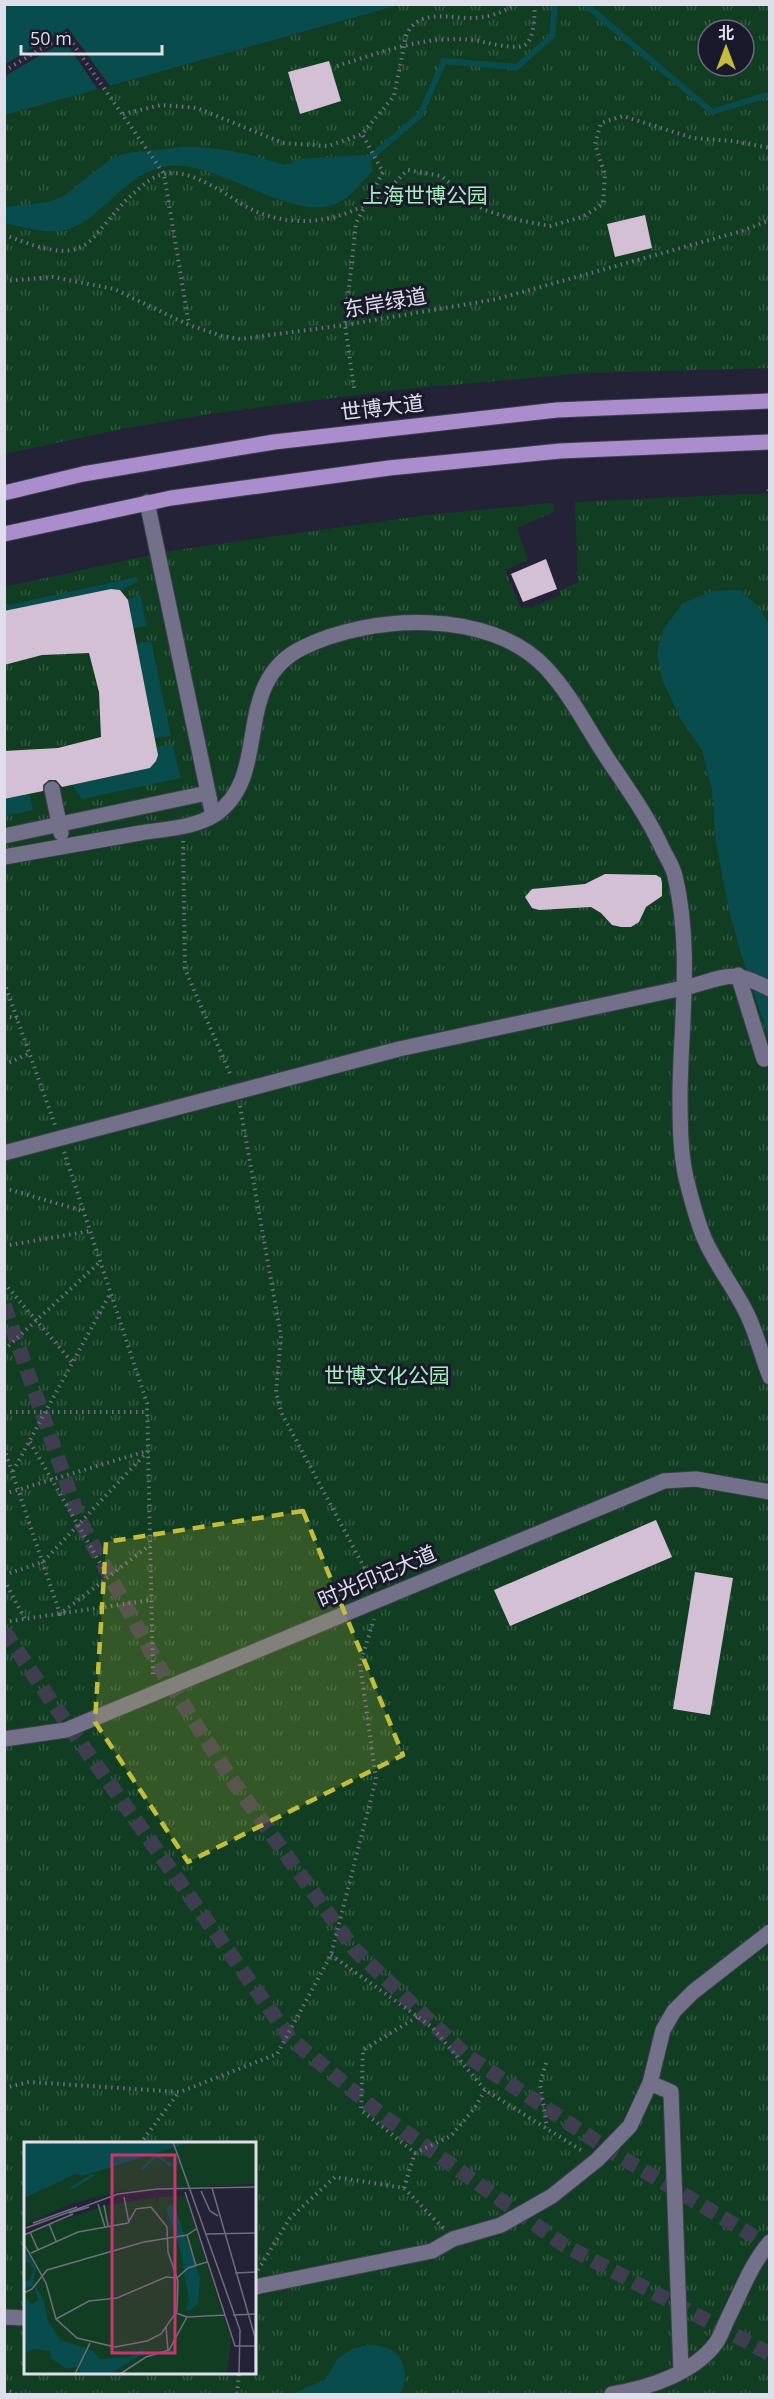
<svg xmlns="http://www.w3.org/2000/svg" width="774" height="2399" viewBox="0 0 774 2399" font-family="'Open Sans','Noto Sans SC',sans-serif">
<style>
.park{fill:url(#park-tufts);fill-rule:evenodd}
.water{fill:#094c4d}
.pier{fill:#232236}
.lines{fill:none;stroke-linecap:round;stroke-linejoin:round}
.stream{stroke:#094c4d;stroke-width:6}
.building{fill:#d4c0d4}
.major-tunnel{stroke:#3f3e51;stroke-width:15;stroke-dasharray:15 8;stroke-linecap:butt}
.minor-casing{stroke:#3f3e4f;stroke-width:17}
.major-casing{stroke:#3f3e4f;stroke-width:17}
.path{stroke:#6e6e7f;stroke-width:4;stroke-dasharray:1.5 4.5;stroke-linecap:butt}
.minor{stroke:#727189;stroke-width:15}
.major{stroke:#aa8dcc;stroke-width:15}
.marked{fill:#c2bd3f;fill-opacity:0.2;stroke:#c2bd3f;stroke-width:4.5;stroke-dasharray:12 8;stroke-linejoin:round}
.labels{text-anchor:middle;stroke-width:6;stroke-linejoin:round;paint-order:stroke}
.park-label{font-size:21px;fill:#a3efb8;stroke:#1a192c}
.street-label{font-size:21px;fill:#dfdfec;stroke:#1a192c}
.inset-river{fill:none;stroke:#094c4d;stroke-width:3}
.inset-road{fill:none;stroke:#6e6e7f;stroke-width:1.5}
.view{fill:#c63671;fill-opacity:0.15;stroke:#c63671;stroke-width:3}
.inset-edge{fill:none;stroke:#dfdfec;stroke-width:3}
</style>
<defs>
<pattern id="park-tufts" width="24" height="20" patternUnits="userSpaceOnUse" patternTransform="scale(1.5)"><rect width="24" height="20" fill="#113e22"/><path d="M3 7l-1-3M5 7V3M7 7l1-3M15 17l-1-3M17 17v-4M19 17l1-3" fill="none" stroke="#335942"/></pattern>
</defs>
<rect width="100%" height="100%" fill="#232236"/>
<path class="park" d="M 399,5 L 769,5 L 769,368 L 586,373 L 395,390 L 209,414 L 122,429 L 5,454 L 5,115 ZM 708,30 L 744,30 L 744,66 L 708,66 Z
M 769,493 L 769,2394 L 5,2394 L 4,587 L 169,551 L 427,515 L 553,503 L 554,512 L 517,528 L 528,560 L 505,570 L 521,608 L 528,606 L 530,608 L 561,595 L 559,591 L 578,582 L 575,502 ZM 26,2144 L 255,2144 L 255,2374 L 26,2374 Z"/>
<path class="water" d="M 5,5 L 399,5 L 5,115 Z
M 183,147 C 219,146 250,154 284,165 L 290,164 L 297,159 L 365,155 L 370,160 L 373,171 C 363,180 352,196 340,202 C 294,226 219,159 167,166 C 121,173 99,227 59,231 C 41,233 22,227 5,223 L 5,207 L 49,202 L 65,195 L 112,158 L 127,153 Z
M 137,577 L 138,582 L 120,590 L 111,589 L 5,611 L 4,606 Z
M 740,590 L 758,606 L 769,624 L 769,1039 L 738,944 L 728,905 L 716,842 L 712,791 L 702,750 L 681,720 L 662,679 L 657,653 L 663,630 L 683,603 L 713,591 Z
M 140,594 L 147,626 L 133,628 L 128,600 Z
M 151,641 L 171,736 L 154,738 L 136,644 Z
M 172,744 L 181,778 L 82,799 L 72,785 L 150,768 C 158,763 158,756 156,747 Z
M 29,794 L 33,810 L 5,816 L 5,799 Z
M 372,2345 C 377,2346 383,2346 387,2348 C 406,2354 409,2380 400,2394 L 292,2394 L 326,2379 L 338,2358 L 354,2348 Z"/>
<path class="pier" d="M 68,28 L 110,86 L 98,90 L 65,41 L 5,76 L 5,64 Z"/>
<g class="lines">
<path class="stream" d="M 585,4 L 712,112 L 770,94
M 364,163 L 420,115 L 444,61 L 517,67 L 552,36 L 555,4"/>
</g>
<path class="building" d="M 329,61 L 341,101 L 300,114 L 288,72 Z
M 645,215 L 652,248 L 615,257 L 607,224 Z
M 546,559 L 557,589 L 523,602 L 511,574 Z
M 111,589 L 120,590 L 128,600 L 158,755 L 156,761 L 150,768 L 62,787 L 56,780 L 49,780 L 43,785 L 43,791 L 4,799 L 4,751 L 58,748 L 101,737 L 99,692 L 89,653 L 42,655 L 4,665 L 4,611 Z
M 605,874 L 656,875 L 661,878 L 662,883 L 662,896 L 646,907 L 639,922 L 631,927 L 621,927 L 612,925 L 601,913 L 591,907 L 539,910 L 532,908 L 525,897 L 532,889 L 585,884 Z
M 656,1520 L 672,1557 L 510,1626 L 494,1590 Z
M 695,1572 L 733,1578 L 710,1715 L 673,1709 Z"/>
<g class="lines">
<path class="major-tunnel" d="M 4,1305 L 80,1521 L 158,1665 L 230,1777 L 354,1949 L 466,2055 L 614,2153 L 770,2246
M 4,1631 L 54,1705 L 290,2038 L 383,2116 L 564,2245 L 770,2354"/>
<defs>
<path id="minor" d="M 147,502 L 213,816
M 52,789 L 61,833
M 4,836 L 207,793
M 4,857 C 50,849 95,841 140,833 C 164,829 195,828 216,814 C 273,774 230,684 302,648 C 370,614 490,608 546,668 C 573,697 589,732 611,764 C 630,792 649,819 663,850 C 667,858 673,867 675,876 C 692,947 681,1021 680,1092 C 680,1120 680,1151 686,1178 C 691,1198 697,1222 705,1240 C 717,1267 736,1290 748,1316 C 757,1335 762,1357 770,1377
M 738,975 L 764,1059
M 4,1153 L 399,1049 L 692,986 C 730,975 733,970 770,989
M 4,1739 L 66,1730 L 664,1481 L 696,1479 L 770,1492
M 650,2083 L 671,2092 L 681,2372
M 255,2287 L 432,2251 L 453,2239 L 501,2225 L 552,2196 L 597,2160 L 630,2126 L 650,2083 L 663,2030 L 674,2011 L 693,1992 L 770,1932
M 4,2317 L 26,2318
M 612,2394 C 648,2388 693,2374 716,2343 C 721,2336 724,2326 728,2318 C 741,2292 751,2264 770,2242"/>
<path id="major" d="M 4,493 L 83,474 L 274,442 L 557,410 L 770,401
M 4,534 L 171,498 L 389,468 L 560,451 L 770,442"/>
</defs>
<use href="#minor" class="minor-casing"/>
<use href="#major" class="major-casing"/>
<path class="path" d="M 337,66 C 382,52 425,35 472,40 C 484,41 517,52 526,44 C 535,37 534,15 535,4
M 4,71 L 66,34 L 164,174 L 189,325
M 123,114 L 161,105 L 197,108 L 283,143 L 328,146 L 362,134 L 394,96 L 406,36 C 418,7 450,19 474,18 C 490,17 502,13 515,4
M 4,235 C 29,243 69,263 91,240 C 106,225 117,207 134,193 C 143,185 152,176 165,174 C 183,170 201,180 216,188 C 231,196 245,208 260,213 C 301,229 346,220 381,195 C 391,189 398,178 408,170 L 441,176 L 484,210 L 518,220 L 550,226 L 582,217 L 603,204 L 605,175 L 595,144 L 601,123 L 623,116 L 693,138 L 733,141 L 770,148
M 4,281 L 53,277 L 114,289 L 189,325 L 222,336 L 240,339 L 345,325 L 497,299 L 742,231 L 770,220
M 354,388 L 345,325 L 356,223 L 383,172 L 362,134
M 768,489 L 770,492
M 183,841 L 185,969 L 231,1076
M 4,982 L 55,1125
M 4,1016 L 17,1018
M 4,1065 L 30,1053
M 240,1106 L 281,1336 L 276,1392 L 281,1412 L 373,1584
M 64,1152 L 147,1403 L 153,1677
M 4,1188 L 83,1211
M 4,1246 L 90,1231
M 4,1283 L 72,1362
M 4,1350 L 100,1262
M 4,1412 L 147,1412
M 30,1442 L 108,1577
M 4,1448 L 60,1614 L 150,1545
M 13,1471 L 110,1294
M 4,1494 L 147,1451
M 4,1575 L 43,1562 L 148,1451
M 4,1580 L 25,1619
M 4,1622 L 151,1600
M 331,1955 L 432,2027 L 485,2090 L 584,2152
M 417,2017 L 363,2050 L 361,2110 L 415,2153 L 451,2136 L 474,2109 L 485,2090
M 546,2063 L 540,2084 L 547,2128
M 4,2088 L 29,2082 L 180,2092 L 277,2054 L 331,1955 L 376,1779 L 360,1664 L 374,1619
M 140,2144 L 179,2092
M 404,2188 L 415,2153
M 258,2270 L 290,2218 L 335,2177 L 404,2188 L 443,2228
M 4,2389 L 16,2394
M 237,2394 L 239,2374"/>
<use href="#minor" class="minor"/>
<use href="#major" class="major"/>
</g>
<path class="marked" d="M 303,1511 L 403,1755 L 188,1862 L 95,1722 L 106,1542 Z"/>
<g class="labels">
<g class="park-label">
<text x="425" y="203">上海世博公园</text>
<text x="387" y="1383">世博文化公园</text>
</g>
<g class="street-label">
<text transform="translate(385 303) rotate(-10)" y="7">东岸绿道</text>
<text transform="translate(382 408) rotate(-7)" y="7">世博大道</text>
<text transform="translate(377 1577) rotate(-23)" y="7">时光印记大道</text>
</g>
</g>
<g transform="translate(24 2142)">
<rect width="232" height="232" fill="#232236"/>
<path d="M 168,0 L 232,0 L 232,42 L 98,49 L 46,62 L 0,83 L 3,54 L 52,32 L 59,34 ZM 161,54 L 207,197 L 203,232 L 0,232 L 0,92 L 79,64 L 133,55 L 131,63 L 135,55 Z" fill="#113e22"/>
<path d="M 0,0 L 168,0 L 59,34 L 52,32 L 0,56 ZM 146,62 L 151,66 L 176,136 L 174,161 L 166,169 L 162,167 L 165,158 L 157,110 L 142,67 ZM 0,107 L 12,126 L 9,140 L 19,157 L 24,179 L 36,198 L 69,209 L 76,217 L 106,215 L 118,207 L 120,211 L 86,232 L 55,232 L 56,224 L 42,227 L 27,216 L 26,209 L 11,207 L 0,211 L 0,156 L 9,162 L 14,158 L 10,144 L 0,146 L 0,139 L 5,139 L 10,127 L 5,120 L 0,120 Z" fill="#094c4d"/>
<path class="inset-river" d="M 118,27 L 133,13 L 146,23 L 155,20M 46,47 L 69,33"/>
<path class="inset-road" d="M 149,0 L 216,188 L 215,232M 188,46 L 231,195 L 231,232M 177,49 L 186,69 L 194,74M 161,50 L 211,204 L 232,204M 100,55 L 105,81M 74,62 L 81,85M 80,63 L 84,84M 45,71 L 65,65M 9,81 L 53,65M 25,82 L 32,99M 2,86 L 94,52 L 133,47 L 233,45M 6,90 L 14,108M 182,92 L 233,91M 0,93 L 49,72M 163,93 L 172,124M 0,102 L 22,141 L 32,177 L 53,196 L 91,205 L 123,199 L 137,192 L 153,169 L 154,139 L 144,110 L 143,85 L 127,65 L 112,67 L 104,81 L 54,90 L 7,111M 211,131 L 233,130M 0,151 L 8,147 L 23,128 L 120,100 L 163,93 L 172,87M 152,171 L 163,175 L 201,173M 209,173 L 233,172M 32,177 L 65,159 L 93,156 L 142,135 L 153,136 L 164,126 L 183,120M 142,185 L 144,209M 51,232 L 66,201M 96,232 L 122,215 L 145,208 L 163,175"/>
<path class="view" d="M 88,13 L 151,13 L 151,211 L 88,211 Z"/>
<rect width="232" height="232" class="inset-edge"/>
</g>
<rect width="774" height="2399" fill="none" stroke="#dfdfec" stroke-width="12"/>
<g transform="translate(726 48)"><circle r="28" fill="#1a192c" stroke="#696879" stroke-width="1.5"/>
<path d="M0-4.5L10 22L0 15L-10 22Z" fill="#c2bd3f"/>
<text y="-9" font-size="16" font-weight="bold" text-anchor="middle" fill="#dfdfec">北</text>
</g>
<path d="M21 45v9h141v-9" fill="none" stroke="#dfdfec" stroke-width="3"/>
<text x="30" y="45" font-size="18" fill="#dfdfec" stroke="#1a192c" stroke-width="4.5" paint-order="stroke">50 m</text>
</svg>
